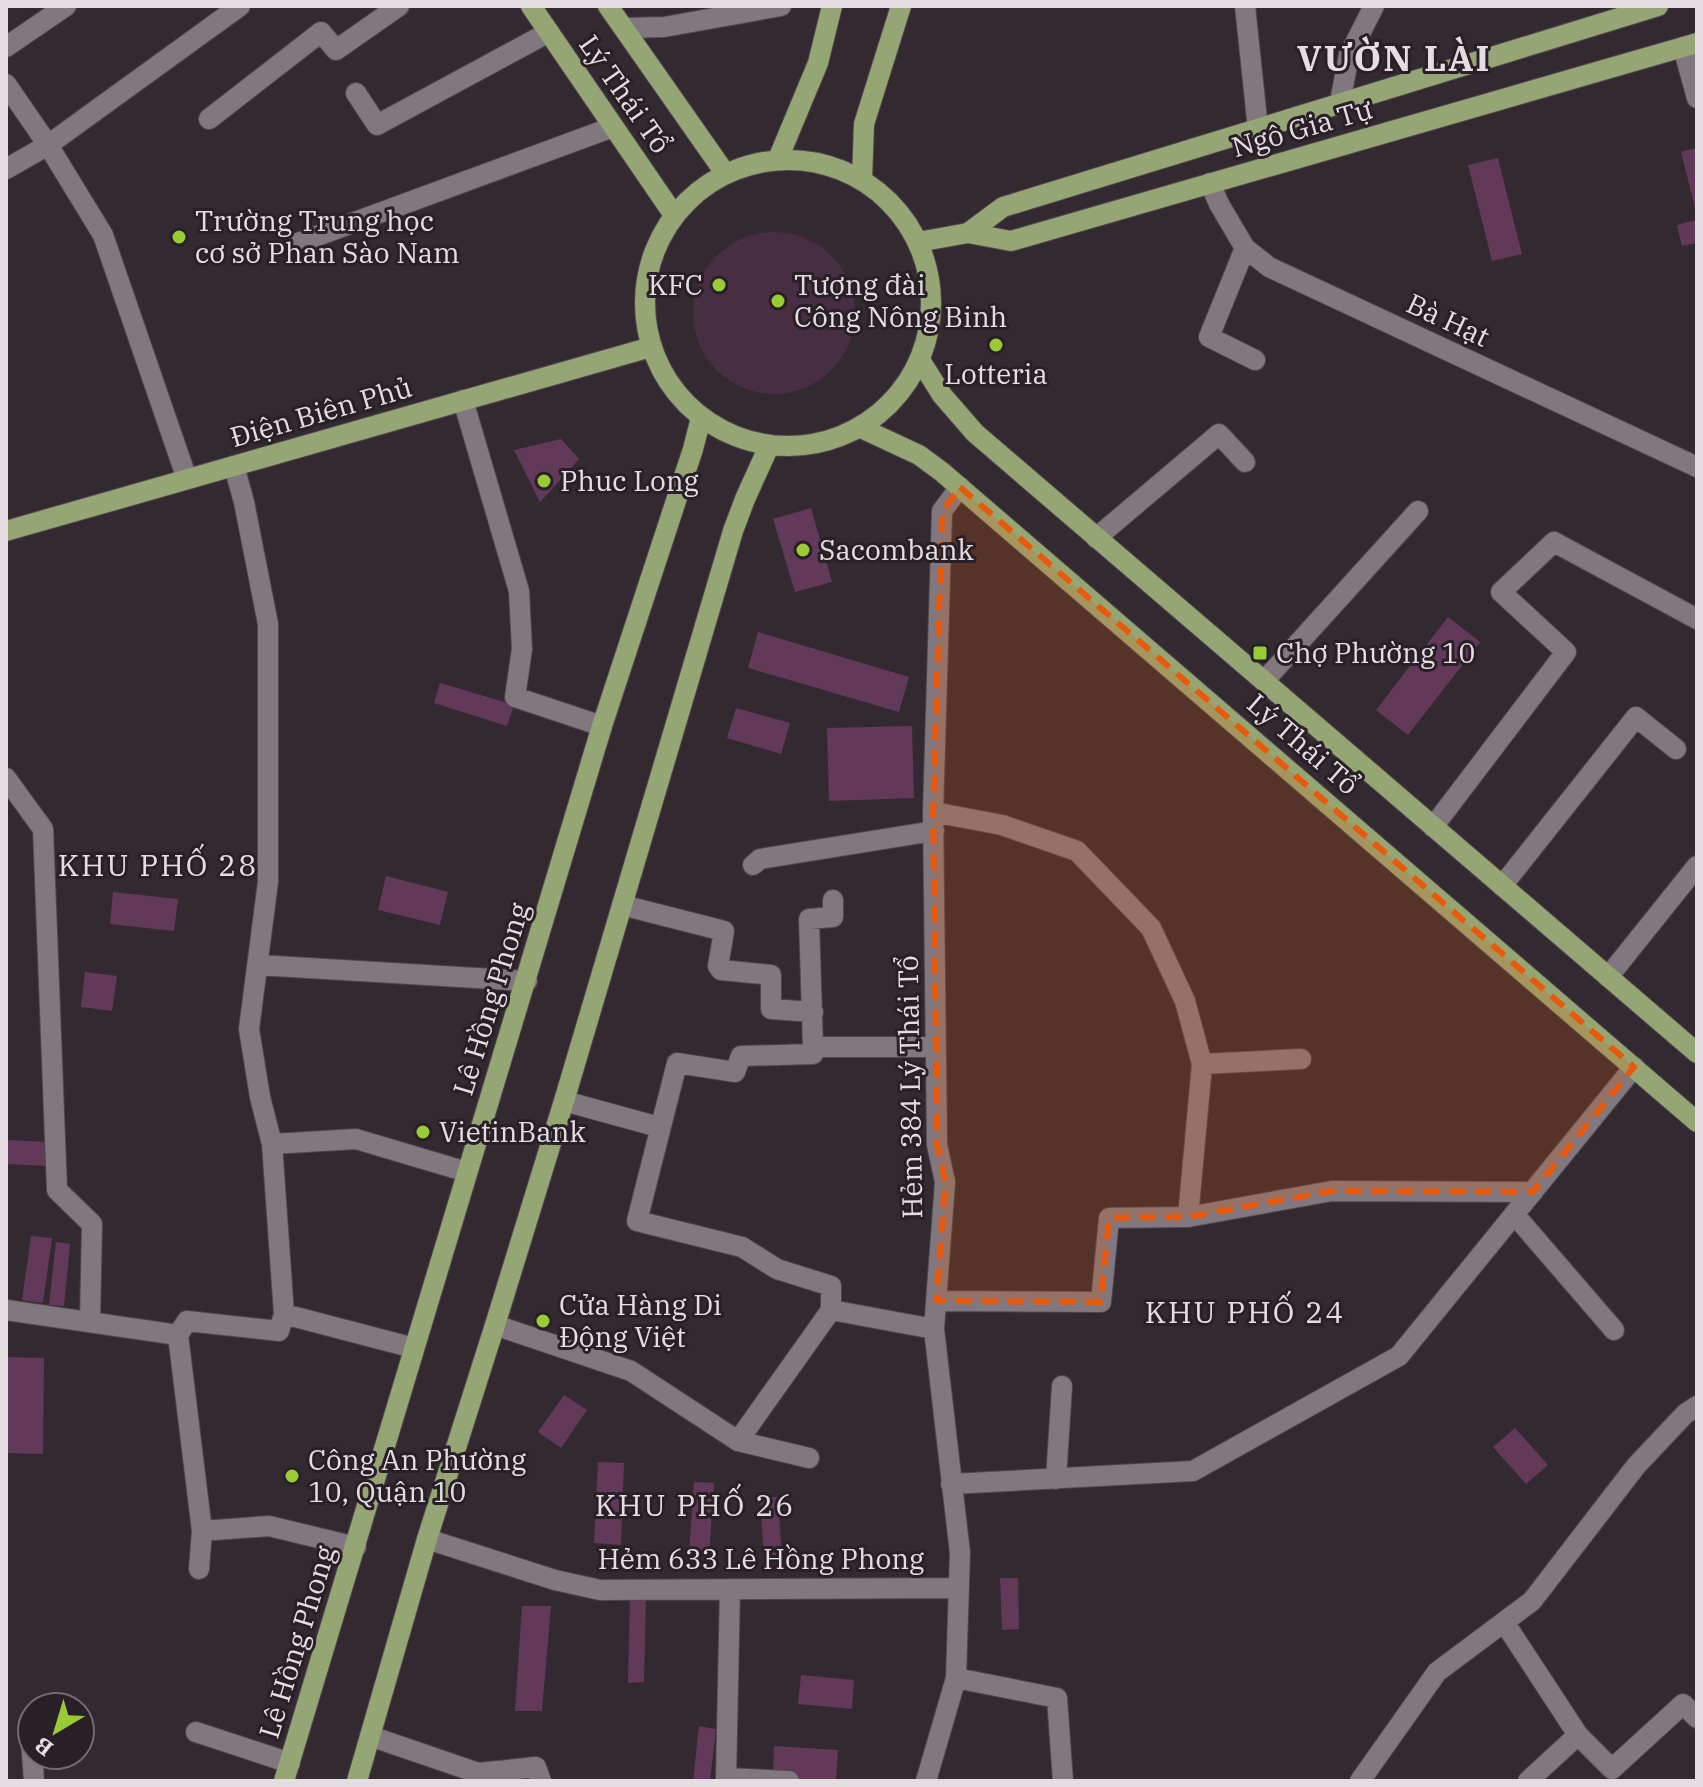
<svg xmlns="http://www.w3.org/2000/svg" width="1703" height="1787" viewBox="0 0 1703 1787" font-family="'IBM Plex Serif',serif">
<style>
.grass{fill:#482e42}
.building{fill:#63395a}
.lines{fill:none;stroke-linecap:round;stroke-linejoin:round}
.minor-casing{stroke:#4f474d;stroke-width:22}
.major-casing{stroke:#4f474d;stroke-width:22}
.minor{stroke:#81777e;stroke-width:20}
.major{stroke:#95a674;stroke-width:20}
.marked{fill:#e8590c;fill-opacity:0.2;stroke:#e8590c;stroke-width:6;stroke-dasharray:16 10;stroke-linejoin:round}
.poi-dot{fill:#99cb36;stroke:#282026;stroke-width:3}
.labels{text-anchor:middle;stroke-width:6;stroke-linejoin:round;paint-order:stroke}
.street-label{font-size:28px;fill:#e4dee2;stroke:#282026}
.poi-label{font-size:28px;fill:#e4dee2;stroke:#282026;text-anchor:start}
.neighbourhood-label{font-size:30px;letter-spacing:2px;fill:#e4dee2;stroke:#282026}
.district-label{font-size:36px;font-weight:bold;letter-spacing:2px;fill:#e4dee2;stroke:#282026}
</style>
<rect width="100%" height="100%" fill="#322a30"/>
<path class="grass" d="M693 313a81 81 0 1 1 162 0a81 81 0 1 1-162 0Z"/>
<path class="building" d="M 1697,148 L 1697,210 L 1696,211 L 1681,152 Z
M 1498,158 L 1522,254 L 1492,261 L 1468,165 Z
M 1697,220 L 1697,243 L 1682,246 L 1677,225 Z
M 561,439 L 579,459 L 540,502 L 514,450 Z
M 811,508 L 832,582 L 795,592 L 773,519 Z
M 1448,617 L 1480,642 L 1408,735 L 1376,710 Z
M 758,632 L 909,677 L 899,712 L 748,668 Z
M 440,683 L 514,705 L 507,726 L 434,703 Z
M 736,708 L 790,723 L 781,754 L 727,738 Z
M 912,726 L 914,798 L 829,801 L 827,728 Z
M 386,876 L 448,892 L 440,925 L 378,910 Z
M 113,892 L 178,899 L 174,931 L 110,924 Z
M 85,972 L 117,976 L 112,1011 L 81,1007 Z
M 6,1140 L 47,1142 L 49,1166 L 6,1164 Z
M 31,1236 L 52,1238 L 43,1303 L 22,1300 Z
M 56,1242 L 70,1244 L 64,1306 L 49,1305 Z
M 6,1357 L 44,1358 L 43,1454 L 6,1453 Z
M 564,1395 L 587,1410 L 561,1448 L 538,1432 Z
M 1515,1428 L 1548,1465 L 1526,1484 L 1493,1447 Z
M 598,1462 L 624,1463 L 621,1545 L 594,1543 Z
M 694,1482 L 714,1483 L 709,1555 L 689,1554 Z
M 760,1497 L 778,1497 L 782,1558 L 764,1559 Z
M 1000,1578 L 1018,1578 L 1019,1629 L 1002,1630 Z
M 630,1596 L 646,1596 L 644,1682 L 628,1683 Z
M 522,1606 L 551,1606 L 542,1711 L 515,1711 Z
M 801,1675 L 854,1680 L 852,1709 L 798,1704 Z
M 699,1726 L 716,1729 L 710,1781 L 693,1781 Z
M 774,1746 L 838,1750 L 836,1781 L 773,1779 Z"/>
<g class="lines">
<defs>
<path id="minor" d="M 1245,6 L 1258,129
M 624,28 L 664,27 L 781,6
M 6,47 L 66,6
M 1683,47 L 1697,98
M 6,84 L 48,145 L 103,235 L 187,479
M 356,93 L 377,125 L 549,32
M 1340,102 L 1349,55 L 1374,6
M 209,119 L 321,32 L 336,50 L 399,6
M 6,169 L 48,145 L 240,6
M 1210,183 L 1219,204 L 1245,248 L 1269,267 L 1697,467
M 298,243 L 613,127
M 1245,248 L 1209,337 L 1255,360
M 463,400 L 519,591 L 522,649 L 515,697 L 602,726
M 1096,538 L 1219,434 L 1245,462
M 1264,681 L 1418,511
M 6,778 L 43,829 L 57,1190 L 92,1224 L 90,1321
M 933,812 L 1002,825 L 1077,851 L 1151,928 L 1185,1001 L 1202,1064 L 1188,1217
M 1433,827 L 1566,652 L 1501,592 L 1554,542 L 1697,619
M 753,865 L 760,859 L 934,831
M 1502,886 L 1636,717 L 1676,749
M 622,905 L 724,931 L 718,966 L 721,970 L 771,975 L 771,1009 L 813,1012
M 258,965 L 527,981
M 1608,977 L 1697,866
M 813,1047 L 809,919 L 833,917 L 833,900
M 1202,1064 L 1301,1059
M 564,1101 L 659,1127
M 272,1144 L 356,1139 L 467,1172
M 1514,1214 L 1614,1330
M 936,1301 L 1101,1302 L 1109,1218 L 1188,1217 L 1332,1191 L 1533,1192
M 6,1310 L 178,1335 L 187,1321 L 279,1331 L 284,1314 L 272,1144 L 260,1097 L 249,1029 L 268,882 L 268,624 L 244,502 L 234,466
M 284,1314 L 414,1348
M 495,1325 L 631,1371 L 738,1441 L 809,1458
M 934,1329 L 831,1310 L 831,1286 L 777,1269 L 742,1247 L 637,1221 L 677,1063 L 735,1072 L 741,1056 L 813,1054 L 813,1047 L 936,1047
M 178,1335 L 202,1531 L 199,1569
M 738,1441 L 831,1310
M 1056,1479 L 1062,1386
M 951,1484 L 1193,1471 L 1399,1356 L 1634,1067
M 202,1531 L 269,1526 L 356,1547
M 427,1539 L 555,1580 L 600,1590 L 959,1588
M 730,1589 L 726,1778 L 789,1781
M 1504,1622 L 1578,1735 L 1528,1781
M 956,1678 L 1057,1698 L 1063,1781
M 30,1725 L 34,1781
M 196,1732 L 290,1763
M 1578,1735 L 1612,1769 L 1683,1704 L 1697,1718
M 370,1736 L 478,1773 L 536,1767 L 541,1781
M 926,1781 L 956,1678 L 960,1553 L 934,1329 L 945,1182 L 937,1145 L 933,812 L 942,511 L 960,487
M 1360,1781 L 1437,1672 L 1532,1601 L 1636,1466 L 1685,1414 L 1697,1406"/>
<path id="major" d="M 531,6 L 674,215
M 608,6 L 725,173
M 778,159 L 818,63 L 832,6
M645 303a143 143 0 1 1 286 0a143 143 0 1 1-286 0Z
M 862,180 L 864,124 L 901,6
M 968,233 L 1003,207 L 1658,6
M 918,242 L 968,233 L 1011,241 L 1697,43
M 920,360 L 942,395 L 975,433 L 1697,1053
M 861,428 L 919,455 L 942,472 L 1697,1122
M 6,531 L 651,347
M 284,1781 L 602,726 L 693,449 L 701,418
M 357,1781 L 427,1539 L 495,1325 L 564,1101 L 733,531 L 745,499 L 769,446"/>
</defs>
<use href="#minor" class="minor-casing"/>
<use href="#major" class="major-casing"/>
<use href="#minor" class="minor"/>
<use href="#major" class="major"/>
</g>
<path class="marked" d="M 960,487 L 1634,1067 L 1533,1192 L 1332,1191 L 1188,1217 L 1109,1218 L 1101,1302 L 936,1301 L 945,1182 L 937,1145 L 933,812 L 942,511 Z"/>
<g class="poi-dot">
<circle cx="179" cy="237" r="8"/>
<circle cx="719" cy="285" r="8"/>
<circle cx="778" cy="301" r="8"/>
<circle cx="996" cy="345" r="8"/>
<circle cx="544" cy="481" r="8"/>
<circle cx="803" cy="550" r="8"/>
<rect x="1252" y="645" width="16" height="16" rx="4"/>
<circle cx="423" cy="1132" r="8"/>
<circle cx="543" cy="1321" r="8"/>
<circle cx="292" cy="1476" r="8"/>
</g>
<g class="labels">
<g class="street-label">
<text transform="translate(625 94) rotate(55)" y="10">Lý Thái Tổ</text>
<text transform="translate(1302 128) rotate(-16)" y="10">Ngô Gia Tự</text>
<text transform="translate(1448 320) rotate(25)" y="10">Bà Hạt</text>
<text transform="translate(321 412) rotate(-16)" y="10">Điện Biên Phủ</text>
<text transform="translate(1303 744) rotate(41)" y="10">Lý Thái Tổ</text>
<text transform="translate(491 999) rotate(-73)" y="10">Lê Hồng Phong</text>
<text transform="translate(910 1087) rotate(-91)" y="10">Hẻm 384 Lý Thái Tổ</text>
<text x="761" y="1569">Hẻm 633 Lê Hồng Phong</text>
<text transform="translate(297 1642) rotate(-73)" y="10">Lê Hồng Phong</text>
</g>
<g class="poi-label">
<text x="195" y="231">Trường Trung học<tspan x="195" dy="32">cơ sở Phan Sào Nam</tspan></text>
<text x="703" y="295" text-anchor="end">KFC</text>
<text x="794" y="295">Tượng đài<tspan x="794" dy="32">Công Nông Binh</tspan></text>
<text x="996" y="384" text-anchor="middle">Lotteria</text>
<text x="560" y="491">Phuc Long</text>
<text x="819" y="560">Sacombank</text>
<text x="1276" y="663">Chợ Phường 10</text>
<text x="439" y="1142">VietinBank</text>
<text x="559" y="1315">Cửa Hàng Di<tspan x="559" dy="32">Động Việt</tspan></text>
<text x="308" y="1470">Công An Phường<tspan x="308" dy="32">10, Quận 10</tspan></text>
</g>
<g class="neighbourhood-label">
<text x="158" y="876">KHU PHỐ 28</text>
<text x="1245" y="1323">KHU PHỐ 24</text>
<text x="695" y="1516">KHU PHỐ 26</text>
</g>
<g class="district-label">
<text x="1394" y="71">VƯỜN LÀI</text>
</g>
</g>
<rect width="1703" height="1787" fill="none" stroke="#e4dee2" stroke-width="16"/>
<g transform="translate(56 1731) rotate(218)"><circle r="38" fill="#282026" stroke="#736c71" stroke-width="2"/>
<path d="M0-6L14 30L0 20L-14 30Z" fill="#99cb36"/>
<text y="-12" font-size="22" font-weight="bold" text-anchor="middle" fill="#e4dee2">B</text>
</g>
</svg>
